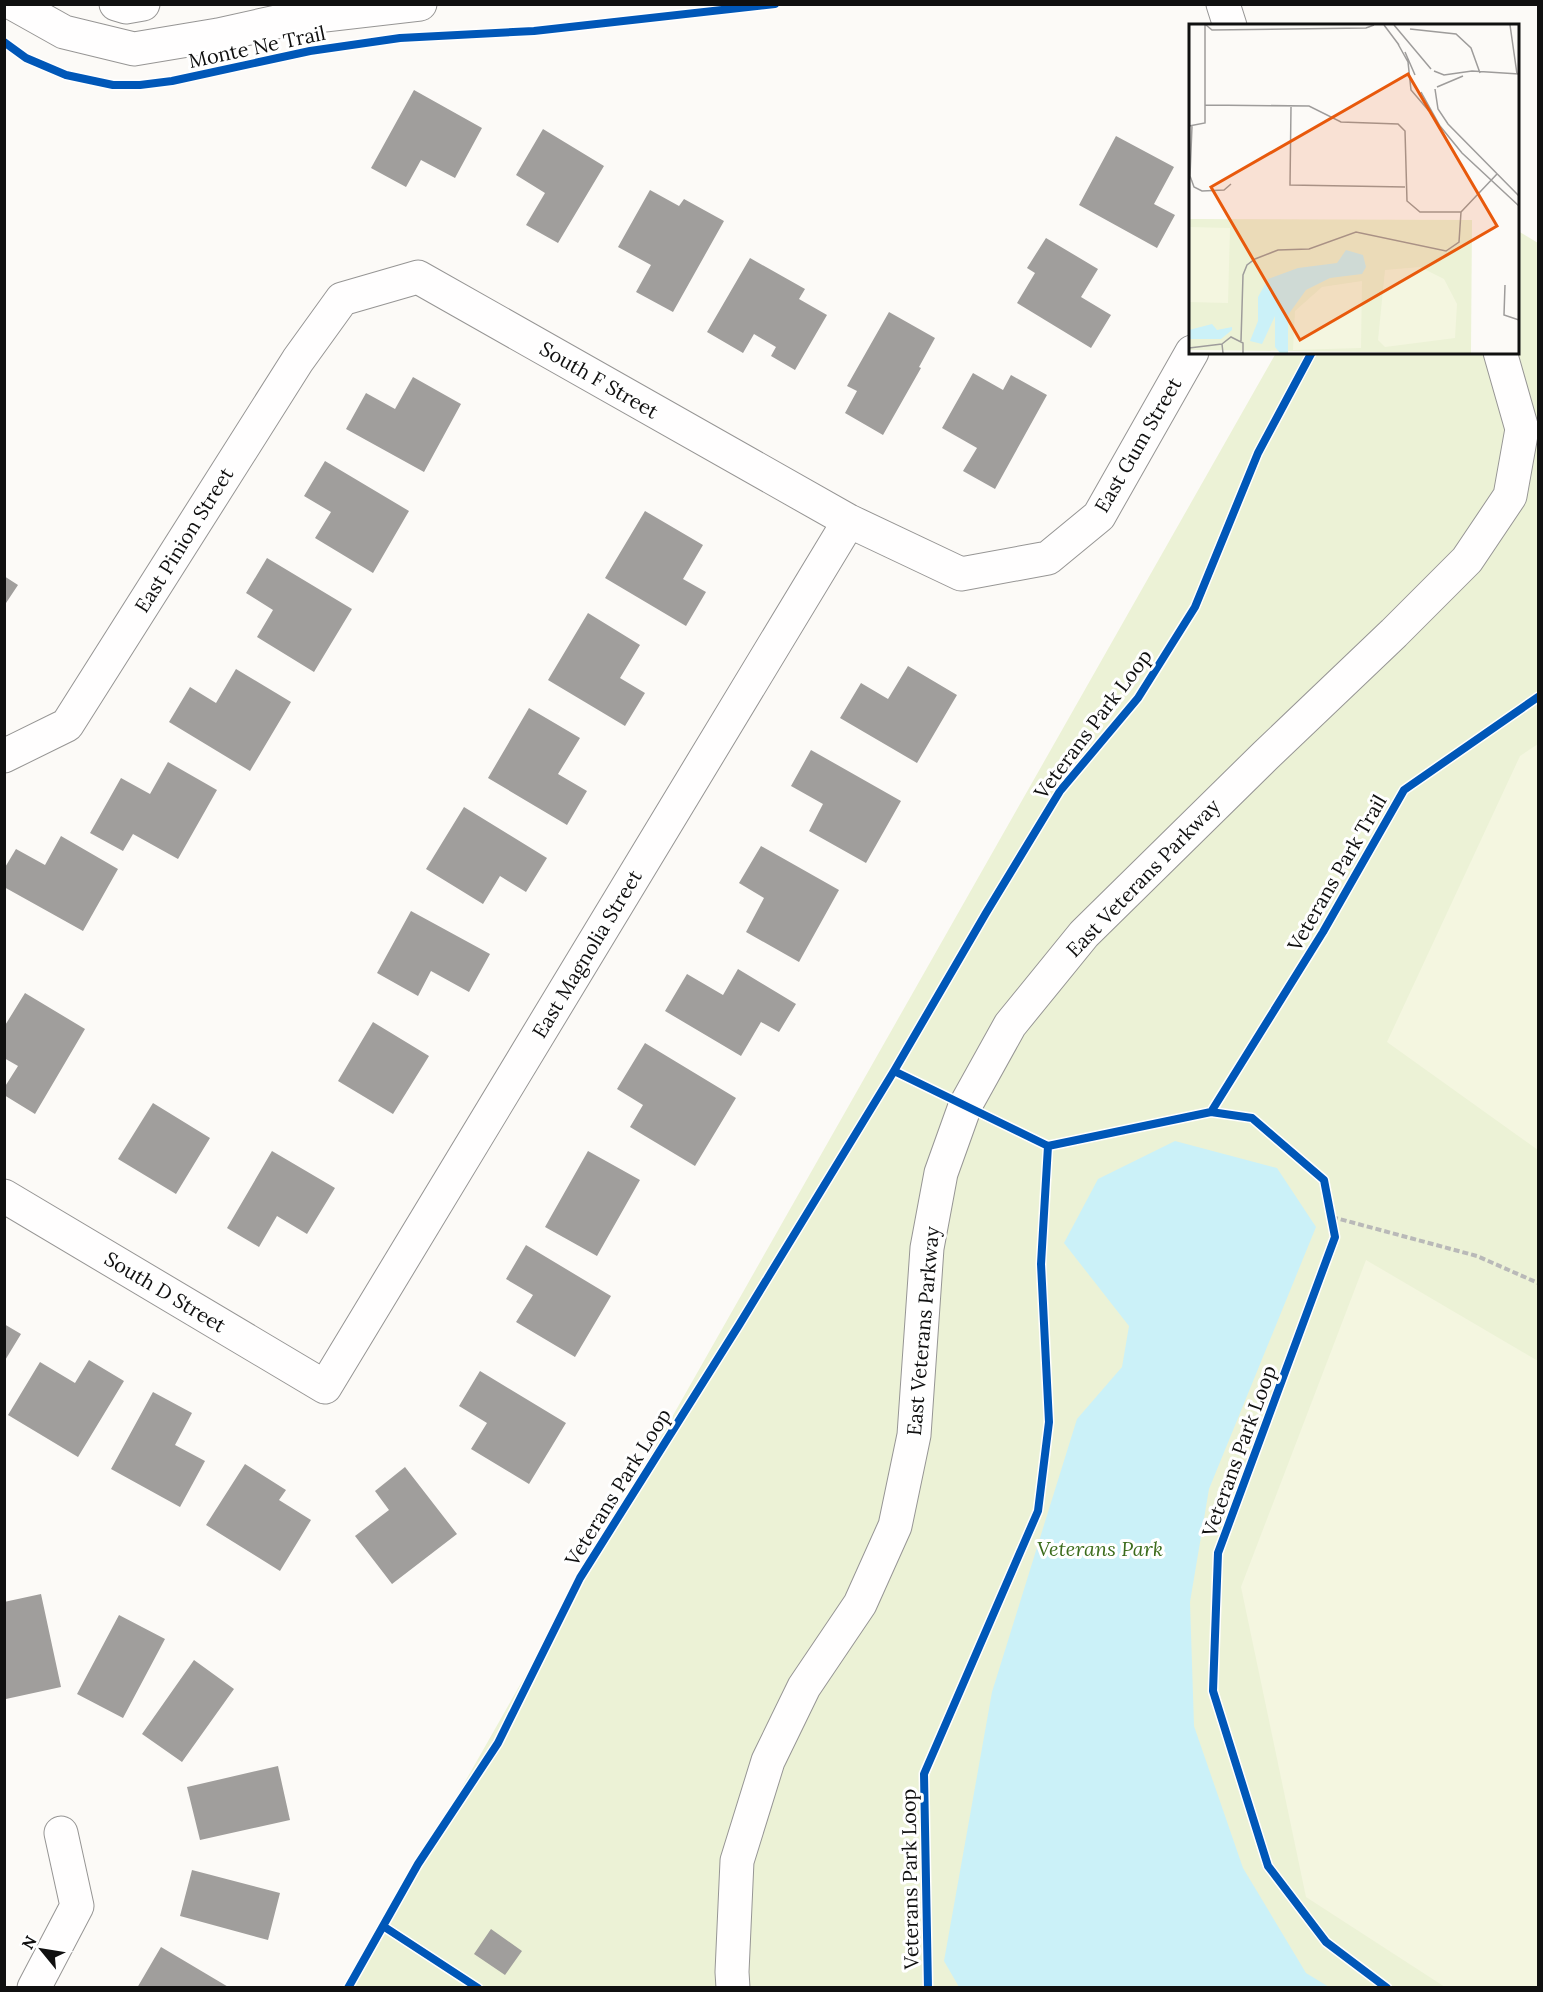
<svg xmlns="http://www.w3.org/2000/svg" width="1543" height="1992" viewBox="0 0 1543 1992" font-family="Lora,serif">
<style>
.green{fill:#ecf2d6}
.pitch{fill:#f4f6e0}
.water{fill:#cbf1f8}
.building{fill:#a09e9c}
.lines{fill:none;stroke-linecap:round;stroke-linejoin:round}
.minor-casing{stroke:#969594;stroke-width:35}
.path{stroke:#b9b9b8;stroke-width:4;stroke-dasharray:6 3;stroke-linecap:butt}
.minor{stroke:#fffefe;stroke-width:33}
.cycleway-casing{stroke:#fff;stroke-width:11}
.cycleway{stroke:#0057b8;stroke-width:8}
.labels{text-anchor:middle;stroke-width:6;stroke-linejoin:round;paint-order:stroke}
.street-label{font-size:20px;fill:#101010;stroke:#fff}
.park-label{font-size:20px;font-style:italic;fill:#3c6c1c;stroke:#fff}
.inset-road{fill:none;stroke:#9e9c9b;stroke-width:1.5}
.view{fill:#e8590c;fill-opacity:0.15;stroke:#e8590c;stroke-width:3}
.inset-edge{fill:none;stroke:#101010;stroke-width:3}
</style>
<rect width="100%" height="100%" fill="#fcfaf7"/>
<path class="green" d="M 1518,231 L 1538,243 L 1538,1987 L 348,1988 L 1276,353 L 1518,352 Z"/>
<path class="pitch" d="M 1538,744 L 1538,1150 L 1387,1042 L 1520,756 Z
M 1366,1260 L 1538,1361 L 1538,1987 L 1445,1987 L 1306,1897 L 1241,1587 Z"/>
<path class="water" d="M 1175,1141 L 1277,1168 L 1316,1227 L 1209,1489 L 1190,1602 L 1194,1726 L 1243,1868 L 1306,1973 L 1329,1987 L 959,1987 L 944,1961 L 992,1692 L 1077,1419 L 1122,1367 L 1129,1326 L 1064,1243 L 1098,1179 Z"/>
<path class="building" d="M 414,90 L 482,128 L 455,178 L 421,160 L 406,187 L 371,168 Z
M 543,129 L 604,166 L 558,243 L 526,225 L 545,193 L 516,175 Z
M 1116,136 L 1174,167 L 1154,204 L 1175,215 L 1157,248 L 1079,205 Z
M 650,190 L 679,206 L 684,199 L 724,221 L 673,312 L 636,292 L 651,265 L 618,247 Z
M 1046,238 L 1098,269 L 1081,297 L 1111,315 L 1091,348 L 1017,303 L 1035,273 L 1027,268 Z
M 750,258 L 805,289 L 799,299 L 827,315 L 795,370 L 771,356 L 776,347 L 754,334 L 743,353 L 707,332 Z
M 889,312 L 935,338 L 919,367 L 921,368 L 883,435 L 845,413 L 857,391 L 847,386 Z
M 973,373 L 1003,390 L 1011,375 L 1047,395 L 995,489 L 963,471 L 977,448 L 942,428 Z
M 413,377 L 461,404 L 424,472 L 346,429 L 366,393 L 395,409 Z
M 325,461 L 409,511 L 373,573 L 315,538 L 331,512 L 304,496 Z
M 645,511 L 703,545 L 683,579 L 706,592 L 686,626 L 605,578 Z
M 267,558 L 352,609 L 314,672 L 257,637 L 273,610 L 246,593 Z
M 4,576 L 18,585 L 4,606 Z
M 588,613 L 640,645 L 620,678 L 645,693 L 625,726 L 548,680 Z
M 908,666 L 957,695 L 917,763 L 840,718 L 861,683 L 888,699 Z
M 236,669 L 291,702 L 250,771 L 169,722 L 190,687 L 216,703 Z
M 529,708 L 580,738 L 558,774 L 587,791 L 567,825 L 488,778 Z
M 811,750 L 901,801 L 866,863 L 809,831 L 823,804 L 791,786 Z
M 168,762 L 217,790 L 178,859 L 133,834 L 123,851 L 90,833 L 121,778 L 150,794 Z
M 464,807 L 547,858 L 526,892 L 500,876 L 483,904 L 426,869 Z
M 61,836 L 118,869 L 83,931 L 4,887 L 4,869 L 16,849 L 45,865 Z
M 761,846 L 839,890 L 799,962 L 746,932 L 764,898 L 739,883 Z
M 411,911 L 490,954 L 469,992 L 431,971 L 418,996 L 377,973 Z
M 738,969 L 796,1004 L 779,1032 L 761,1022 L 741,1056 L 665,1011 L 687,974 L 723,995 Z
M 25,993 L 85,1029 L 35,1114 L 4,1095 L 4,1088 L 18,1066 L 4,1058 L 4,1027 Z
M 373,1022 L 429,1056 L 393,1114 L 338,1081 Z
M 645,1043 L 736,1098 L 695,1166 L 630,1127 L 643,1105 L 617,1089 Z
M 153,1103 L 210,1138 L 176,1194 L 118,1159 Z
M 272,1151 L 335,1188 L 307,1234 L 277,1216 L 259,1247 L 227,1228 Z
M 588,1151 L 640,1180 L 597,1256 L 545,1227 Z
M 526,1245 L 611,1296 L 575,1357 L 516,1322 L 533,1295 L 506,1279 Z
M 4,1324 L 21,1334 L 4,1362 Z
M 89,1360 L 124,1381 L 78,1457 L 8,1415 L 40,1362 L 75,1383 Z
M 480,1371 L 566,1423 L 529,1484 L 471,1449 L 487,1423 L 459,1406 Z
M 153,1392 L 192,1413 L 175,1445 L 205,1461 L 180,1507 L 111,1469 Z
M 245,1464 L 286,1490 L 279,1500 L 311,1520 L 280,1571 L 206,1525 Z
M 405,1467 L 457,1534 L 392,1584 L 355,1536 L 389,1510 L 375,1491 Z
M 41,1594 L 61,1687 L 6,1699 L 4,1690 L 4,1602 Z
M 119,1615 L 165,1639 L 123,1718 L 77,1694 Z
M 194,1660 L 234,1689 L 182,1762 L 142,1734 Z
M 278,1766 L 290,1820 L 200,1840 L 187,1787 Z
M 192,1870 L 280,1893 L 268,1940 L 180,1916 Z
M 491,1929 L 522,1951 L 505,1975 L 474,1954 Z
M 161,1947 L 230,1988 L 137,1988 Z"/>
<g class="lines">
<defs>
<path id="minor" d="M 14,4 L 64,32 L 134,49 L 218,35 L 290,19 L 420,4
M 116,4 L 126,7 L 143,4
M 1223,4 L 1230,26
M 4,756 L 67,725 L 298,360 L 342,299 L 418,277 L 849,521 L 961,574 L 1048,558 L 1099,516 L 1192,352
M 4,1196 L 325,1387 L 849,521
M 34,1988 L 77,1906 L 61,1833
M 733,1988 L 732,1972 L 737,1861 L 768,1761 L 804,1687 L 860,1604 L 895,1526 L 914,1435 L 927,1248 L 941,1173 L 965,1106 L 1010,1025 L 1084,934 L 1265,756 L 1394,633 L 1467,560 L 1510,496 L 1522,429 L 1500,352"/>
</defs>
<use href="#minor" class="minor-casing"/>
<path class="path" d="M 1332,1217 L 1477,1256 L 1538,1283"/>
<use href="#minor" class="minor"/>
<defs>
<path id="cycleway" d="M 4,42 L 26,58 L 66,75 L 113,85 L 140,85 L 172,81 L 310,51 L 400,38 L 534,31 L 775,4
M 894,1071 L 1048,1146 L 1211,1112 L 1252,1118 L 1324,1180 L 1335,1237 L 1218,1553 L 1213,1691 L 1268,1866 L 1326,1942 L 1387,1988
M 1211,1112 L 1323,932 L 1404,790 L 1538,697
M 383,1926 L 478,1988
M 348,1988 L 418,1864 L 498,1743 L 580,1578 L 739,1325 L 894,1071 L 986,913 L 1060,791 L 1138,698 L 1195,607 L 1258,453 L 1312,352
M 928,1988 L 924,1774 L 1038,1511 L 1049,1422 L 1041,1264 L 1048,1146"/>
</defs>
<use href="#cycleway" class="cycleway-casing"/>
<use href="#cycleway" class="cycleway"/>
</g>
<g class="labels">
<g class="street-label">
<text transform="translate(257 47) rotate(-12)" y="7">Monte Ne Trail</text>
<text transform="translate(599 380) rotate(30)" y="7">South F Street</text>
<text transform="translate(1138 445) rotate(-60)" y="7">East Gum Street</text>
<text transform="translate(184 540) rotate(-58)" y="7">East Pinion Street</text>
<text transform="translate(1093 724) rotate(-53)" y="7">Veterans Park Loop</text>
<text transform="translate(1337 873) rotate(-60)" y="7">Veterans Park Trail</text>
<text transform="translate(1143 878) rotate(-46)" y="7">East Veterans Parkway</text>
<text transform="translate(587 954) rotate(-59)" y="7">East Magnolia Street</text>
<text transform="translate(165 1292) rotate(31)" y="7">South D Street</text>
<text transform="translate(923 1331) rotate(-85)" y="7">East Veterans Parkway</text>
<text transform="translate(1239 1451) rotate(-70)" y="7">Veterans Park Loop</text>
<text transform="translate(618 1487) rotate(-58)" y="7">Veterans Park Loop</text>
<text transform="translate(910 1879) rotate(-91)" y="7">Veterans Park Loop</text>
</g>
<g class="park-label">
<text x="1100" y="1556">Veterans Park</text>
</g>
</g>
<g transform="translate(1189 24)">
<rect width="330" height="330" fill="#fcfaf7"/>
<path d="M 0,195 L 283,196 L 282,329 L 0,326 Z" fill="#ecf2d6"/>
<path d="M 0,203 L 41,204 L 39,279 L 0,278 ZM 231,243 L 255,255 L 268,280 L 266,314 L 196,323 L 189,316 L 196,246 ZM 173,257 L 172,324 L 104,326 L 106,287 L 133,263 Z" fill="#f4f6e0"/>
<path d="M 157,226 L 174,231 L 177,243 L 173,250 L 141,254 L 117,266 L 99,291 L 99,329 L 91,329 L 86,323 L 86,292 L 73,320 L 61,317 L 69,297 L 69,273 L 79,255 L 109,244 L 148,239 ZM 23,300 L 28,306 L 43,303 L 43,306 L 32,315 L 0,315 L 0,306 Z" fill="#cbf1f8"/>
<path class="inset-road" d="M 17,1 L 23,6 L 177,4 L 185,1M 195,1 L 210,21M 205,1 L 242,45M 321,1 L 328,50M 221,5 L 267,10 L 282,24 L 291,49M 209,20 L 219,38 L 222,66 L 240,87M 216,28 L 226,51M 245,47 L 255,51 L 283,47 L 330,50M 248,63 L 274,52M 246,65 L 249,85 L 259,100 L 330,172M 232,68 L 251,102 L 273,129 L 330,182M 16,81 L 120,82 L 152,98 L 209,100 L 216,107 L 218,177 L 231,188 L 272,188 L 308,150M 102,83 L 101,161 L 216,163M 0,102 L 16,99 L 16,1M 3,102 L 1,152 L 5,163 L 13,167 L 35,166 L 42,160M 316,261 L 315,291 L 330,296M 52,317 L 54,251 L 58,241 L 66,235 L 89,226 L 120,225 L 167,208 L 257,227 L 270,218 L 272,188M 0,324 L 33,320M 34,329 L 33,320 L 42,313 L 54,319 L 54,329"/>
<path class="view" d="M 219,50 L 308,202 L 111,316 L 22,163 Z"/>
<rect width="330" height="330" class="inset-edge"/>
</g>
<rect width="1543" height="1992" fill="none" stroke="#101010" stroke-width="12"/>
<g transform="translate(42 1950) rotate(300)" stroke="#ffffff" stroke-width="4.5" paint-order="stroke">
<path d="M0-4.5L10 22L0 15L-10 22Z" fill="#101010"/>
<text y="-9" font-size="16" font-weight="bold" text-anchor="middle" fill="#101010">N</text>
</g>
</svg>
